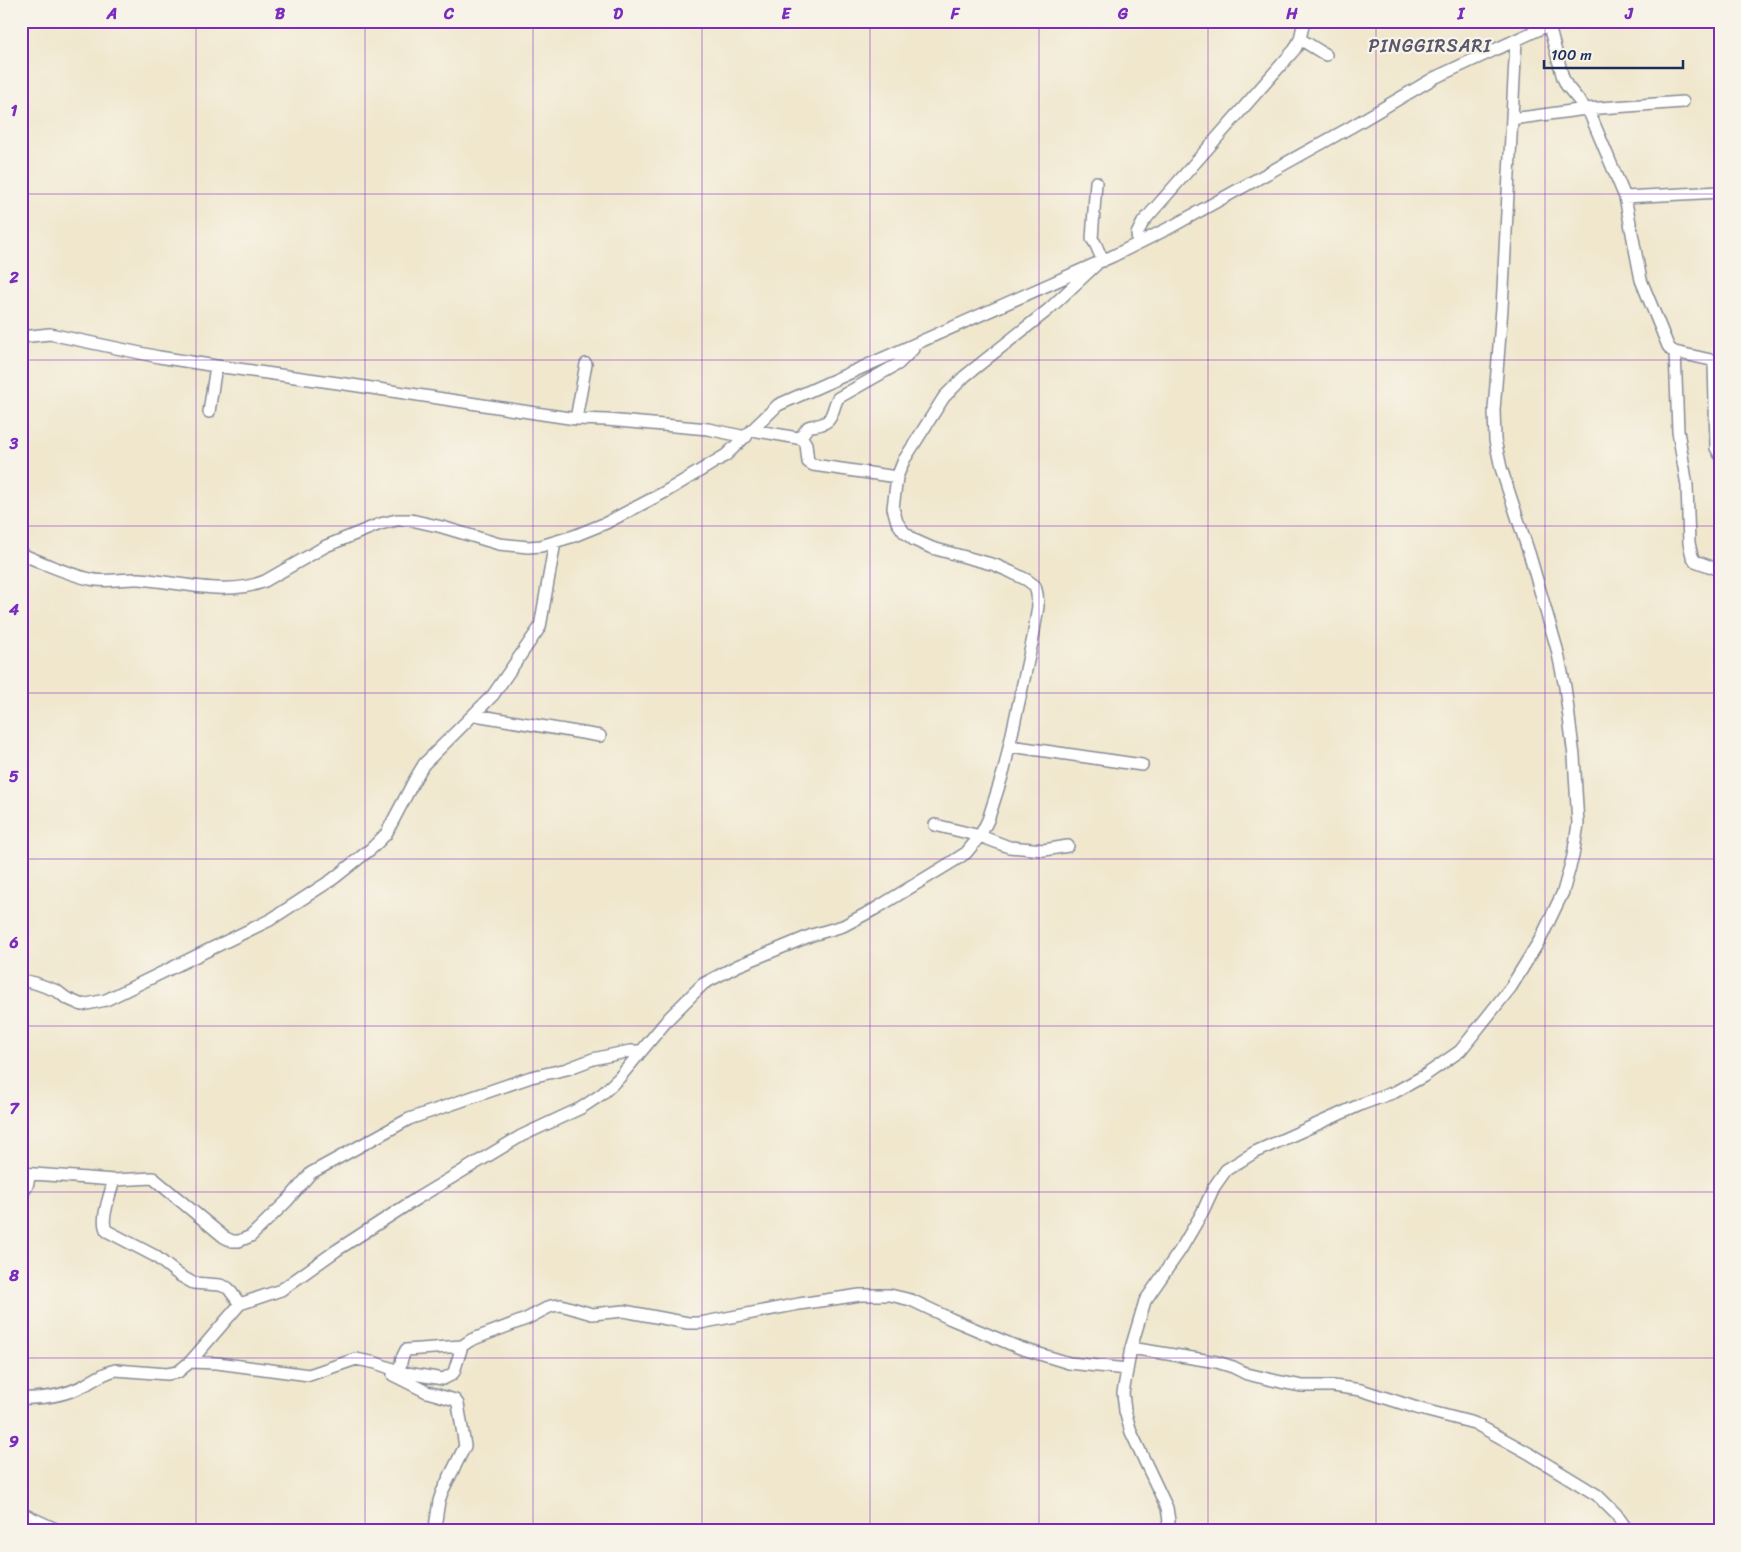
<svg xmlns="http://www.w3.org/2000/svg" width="1741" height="1552" viewBox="0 0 1741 1552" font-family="Sriracha,sans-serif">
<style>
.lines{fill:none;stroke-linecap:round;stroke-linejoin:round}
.minor-casing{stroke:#868b96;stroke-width:14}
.minor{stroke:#fff;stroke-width:11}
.grid{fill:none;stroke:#7b2cbf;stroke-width:1;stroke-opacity:0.55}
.labels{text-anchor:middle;stroke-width:4.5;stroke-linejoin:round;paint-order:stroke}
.quarter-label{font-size:18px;letter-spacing:1px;fill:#57566b;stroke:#f7f3e8}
.neatline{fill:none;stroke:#7b2cbf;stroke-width:2}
.grid-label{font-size:16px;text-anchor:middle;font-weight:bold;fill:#7b2cbf}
</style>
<rect width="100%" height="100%" fill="#f7f3e8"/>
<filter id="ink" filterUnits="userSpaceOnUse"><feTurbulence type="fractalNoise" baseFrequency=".02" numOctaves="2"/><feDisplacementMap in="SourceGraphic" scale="10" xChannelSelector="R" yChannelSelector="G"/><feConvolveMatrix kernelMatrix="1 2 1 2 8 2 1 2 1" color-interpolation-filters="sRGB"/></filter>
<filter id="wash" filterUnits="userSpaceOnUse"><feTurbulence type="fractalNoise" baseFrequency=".0096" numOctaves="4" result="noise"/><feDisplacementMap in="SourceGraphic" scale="20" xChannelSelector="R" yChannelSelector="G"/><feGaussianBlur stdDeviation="1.12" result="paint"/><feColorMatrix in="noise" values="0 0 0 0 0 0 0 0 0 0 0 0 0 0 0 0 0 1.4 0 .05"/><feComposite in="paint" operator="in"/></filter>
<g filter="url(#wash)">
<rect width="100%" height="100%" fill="#f0e7cd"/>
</g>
<g filter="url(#ink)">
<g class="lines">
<defs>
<path id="minor" d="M 1549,26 L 1563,78 L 1567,86 L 1590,114 L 1625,197 L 1641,280 L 1668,346 L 1671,350 L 1675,352 L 1720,362
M 1300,39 L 1326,55
M 1512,119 L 1586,109 L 1683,102
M 1096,182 L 1092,239 L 1095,243 L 1103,261
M 1625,197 L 1720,192
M 1138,243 L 1137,234 L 1143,222 L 1295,49 L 1300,39 L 1304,21
M 21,337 L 50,334 L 159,357 L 216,366 L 352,385 L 542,414 L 576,419 L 607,420 L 708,429 L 746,437
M 1675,352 L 1678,431 L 1687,486 L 1689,543 L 1692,556 L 1695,561 L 1720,570
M 1714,360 L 1716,448 L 1720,455
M 209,412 L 216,366
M 576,419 L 586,364
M 752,430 L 803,439 L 806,444 L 808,462 L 813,465 L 897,477
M 800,438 L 808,427 C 813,425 819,426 824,423 C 833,420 833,406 838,398 L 898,364 L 913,349
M 21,554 C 44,563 66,574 90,579 C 106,583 123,578 139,579 C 179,582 227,597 265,581 L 326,546 L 380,524 L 397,520 L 411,520 L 442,527 L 499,544 L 528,547 L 541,546 L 574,536 L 606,523 L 665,492 L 726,455 L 778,405 L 1113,256 L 1171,227 L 1351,127 L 1434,78 L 1557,21
M 475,715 L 600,736
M 1010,746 L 1142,765
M 935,825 L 980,836 L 1009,847 L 1044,850 L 1068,846
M 21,980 L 35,983 L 57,991 L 66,998 L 82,1005 L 106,1000 L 270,920 L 333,879 L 372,848 L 386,834 L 415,779 L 424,764 L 493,695 L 540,627 L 555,542
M 21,1173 L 114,1180 L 153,1178 L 224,1237 L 232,1241 L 239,1241 L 251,1236 L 287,1201 L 311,1173 L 409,1119 L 531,1077 L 567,1069 L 593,1059 L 630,1051 L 641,1051
M 114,1180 C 111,1192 99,1222 107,1231 L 155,1256 L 179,1275 L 193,1283 L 220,1285 L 228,1288 L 240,1304
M 21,1196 L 27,1186 L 30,1174
M 1131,1348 L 1217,1362 L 1233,1367 L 1247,1374 L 1281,1382 L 1302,1386 L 1333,1386 L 1361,1390 L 1420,1409 L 1474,1423 L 1530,1454 L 1597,1495 L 1616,1514 L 1628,1531
M 190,1362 L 217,1363 L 309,1375 L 356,1359 L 376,1363 L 401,1372 L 443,1379 L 451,1375 L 454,1372 L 462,1346 L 471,1340 L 526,1319 L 551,1306 L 561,1305 L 592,1314 L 624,1311 L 688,1323 L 700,1323 L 799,1304 L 860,1295 L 890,1295 L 911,1300 L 951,1319 L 1020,1348 L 1069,1363 L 1127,1369
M 399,1372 L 402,1358 L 406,1350 L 462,1346
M 393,1375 L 427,1392 L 455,1400 L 458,1404 L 465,1446 L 442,1492 L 439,1501 L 435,1527 L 437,1531
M 21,1398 C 44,1399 64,1396 85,1385 C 95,1379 105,1372 116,1370 L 167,1374 L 178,1372 L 190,1362 L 240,1304 L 281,1290 L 337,1250 L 416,1199 L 521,1136 L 581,1108 L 602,1094 L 619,1078 L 669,1018 L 703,984 L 737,966 L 812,935 L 843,926 L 875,909 L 952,862 L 966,853 L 980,836 L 988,820 L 1004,770 L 1033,638 L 1038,606 L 1037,594 L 1035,586 L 1027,580 L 1011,572 L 995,565 L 932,548 L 914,540 L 904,532 L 897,522 L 893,508 L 897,477 L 904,460 L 944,397 L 965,376 L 1048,310 L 1097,264
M 21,1513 L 60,1531
M 1166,1531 L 1169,1521 L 1167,1508 L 1131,1432 L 1125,1411 L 1123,1393 L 1131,1348 L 1145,1301 L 1181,1249 L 1202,1213 L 1214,1187 L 1226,1170 L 1255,1152 L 1362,1104 L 1395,1092 L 1424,1076 L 1460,1051 L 1511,987 L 1541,938 L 1563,892 L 1573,856 L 1578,824 L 1574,756 L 1565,687 L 1557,649 L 1530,556 L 1501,468 L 1495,440 L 1494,410 L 1502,308 L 1516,41"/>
</defs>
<use href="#minor" class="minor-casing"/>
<use href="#minor" class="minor"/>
</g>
</g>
<path class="grid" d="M 196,21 L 196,1531M 365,21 L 365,1531M 533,21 L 533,1531M 702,21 L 702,1531M 870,21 L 870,1531M 1039,21 L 1039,1531M 1208,21 L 1208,1531M 1376,21 L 1376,1531M 1545,21 L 1545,1531M 21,194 L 1720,194M 21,360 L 1720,360M 21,526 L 1720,526M 21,693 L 1720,693M 21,859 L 1720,859M 21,1026 L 1720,1026M 21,1192 L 1720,1192M 21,1358 L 1720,1358"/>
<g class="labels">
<g class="quarter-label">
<text x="1430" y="52">PINGGIRSARI</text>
</g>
</g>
<rect width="1741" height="1552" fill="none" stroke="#f7f3e8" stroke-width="55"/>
<path d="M1544 60v8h139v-8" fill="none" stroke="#1b2f5e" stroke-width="2.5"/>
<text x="1551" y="60" font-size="15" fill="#1b2f5e" stroke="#f7f3e8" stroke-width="4" paint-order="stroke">100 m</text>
<rect x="28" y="28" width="1686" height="1496" class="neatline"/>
<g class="grid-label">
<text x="112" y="19">A</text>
<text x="280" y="19">B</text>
<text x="449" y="19">C</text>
<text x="618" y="19">D</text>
<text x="786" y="19">E</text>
<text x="955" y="19">F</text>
<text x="1123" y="19">G</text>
<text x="1292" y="19">H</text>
<text x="1461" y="19">I</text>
<text x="1629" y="19">J</text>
<text x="14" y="116">1</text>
<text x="14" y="283">2</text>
<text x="14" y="449">3</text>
<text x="14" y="615">4</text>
<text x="14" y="782">5</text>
<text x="14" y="948">6</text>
<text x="14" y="1114">7</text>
<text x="14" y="1281">8</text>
<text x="14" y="1447">9</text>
</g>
</svg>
